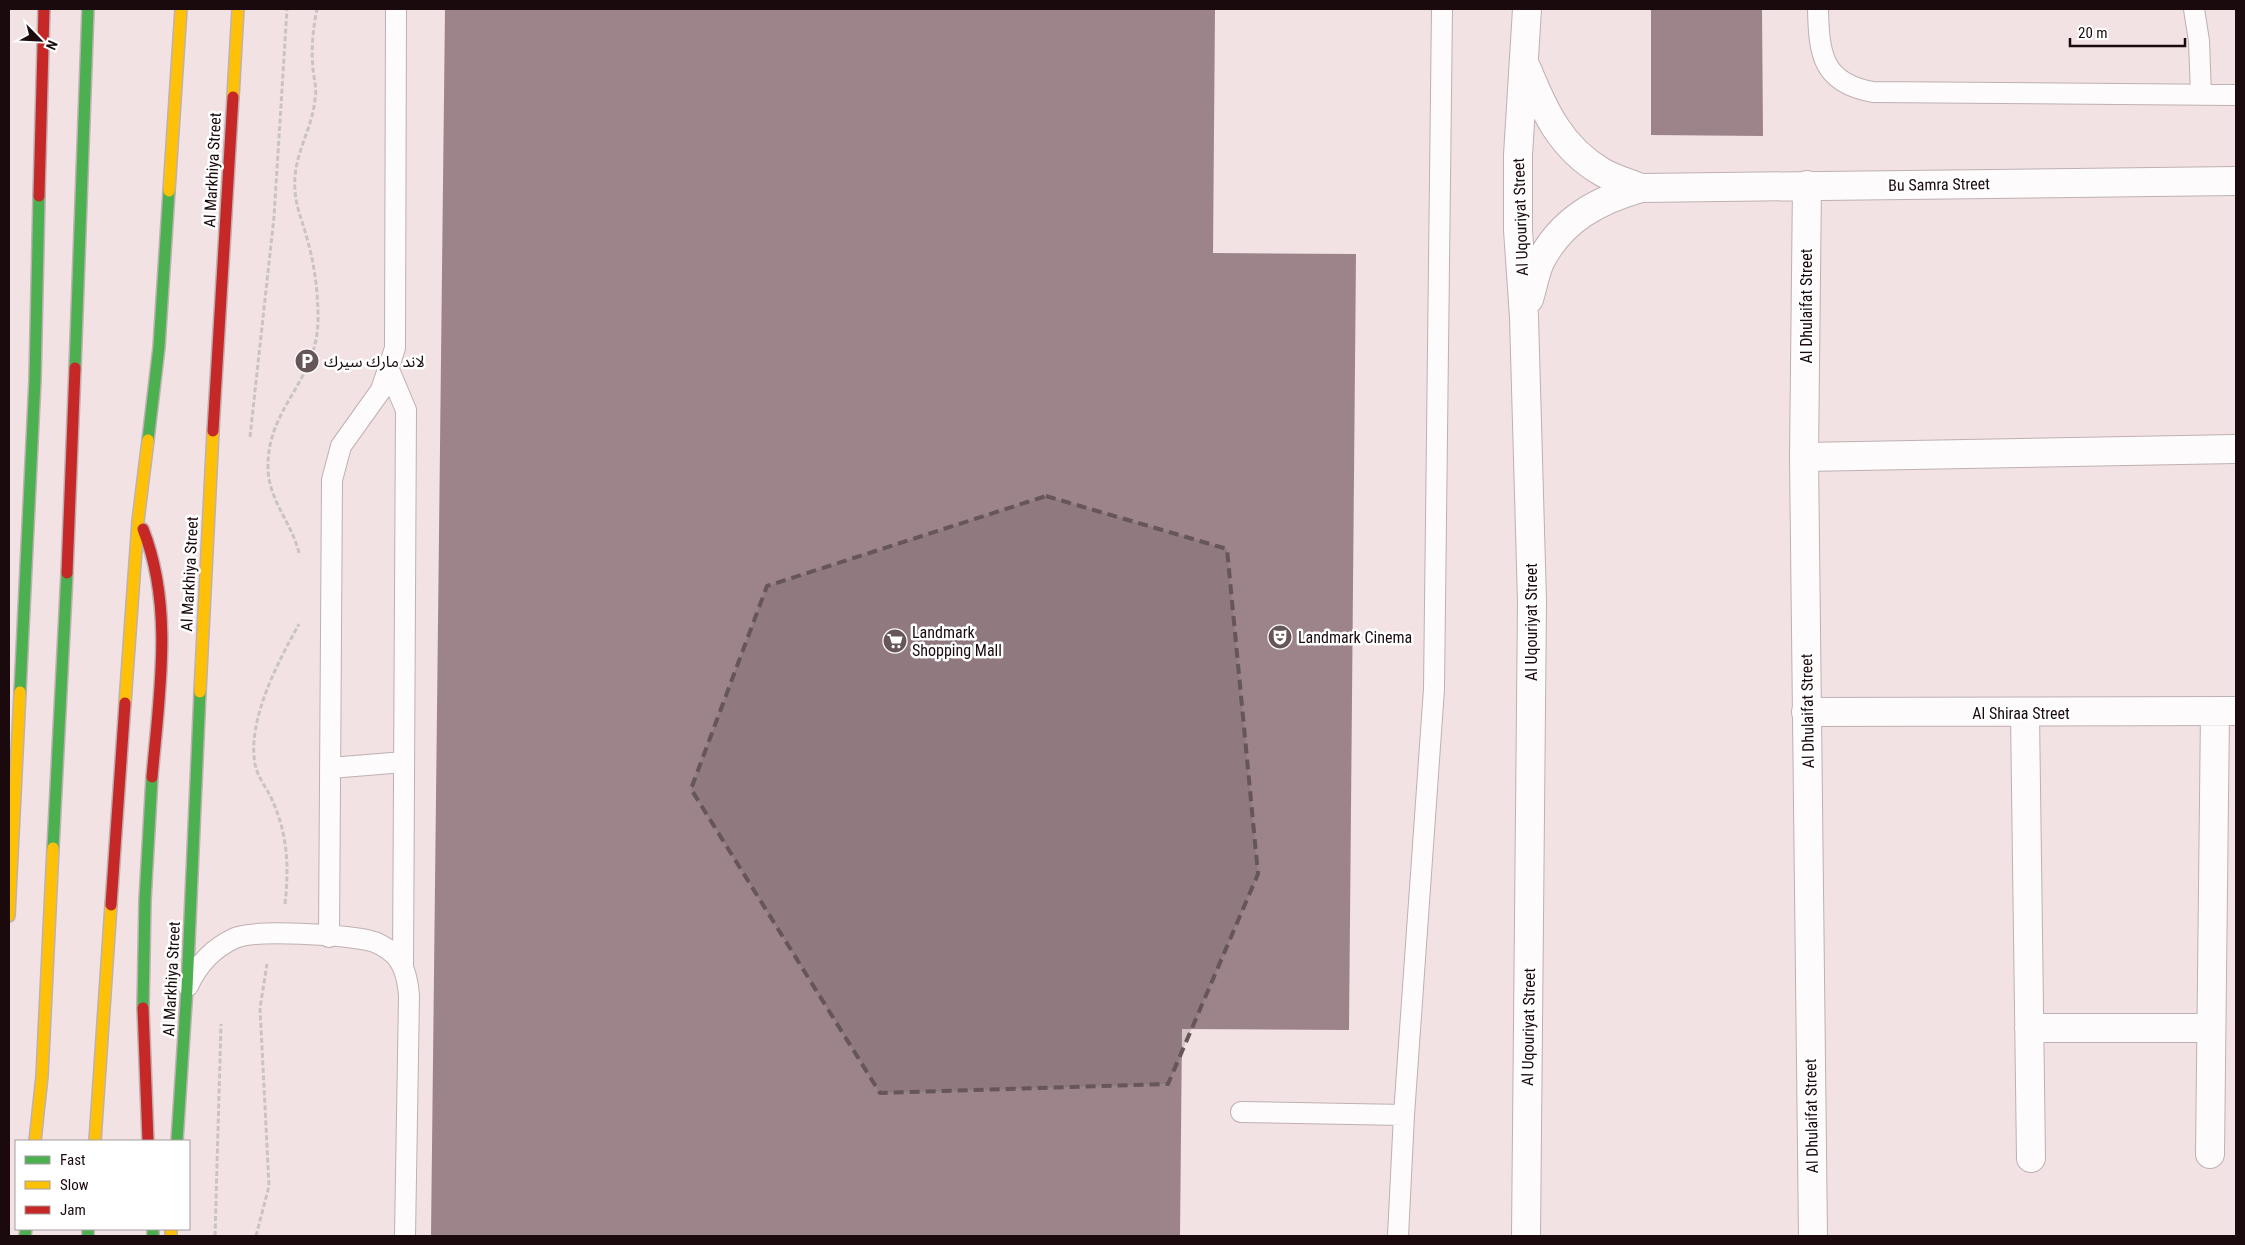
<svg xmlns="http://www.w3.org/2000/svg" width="2245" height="1245" viewBox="0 0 2245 1245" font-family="'Roboto Condensed','Noto Sans Arabic',sans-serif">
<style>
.building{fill:#9c848a}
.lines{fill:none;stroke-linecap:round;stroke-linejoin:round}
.lane-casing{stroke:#bfb0b2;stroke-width:22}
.street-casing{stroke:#bfb0b2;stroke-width:30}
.fast-casing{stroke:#bfb0b2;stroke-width:14}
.slow-casing{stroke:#bfb0b2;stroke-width:14}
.jam-casing{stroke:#bfb0b2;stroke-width:14}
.path{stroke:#cac3c4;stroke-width:3;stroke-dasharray:5 2.5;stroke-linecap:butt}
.lane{stroke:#fdfbfb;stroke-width:20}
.street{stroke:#fdfbfb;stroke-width:28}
.fast{stroke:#4caf50;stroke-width:11}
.slow{stroke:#ffc107;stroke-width:11}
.jam{stroke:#c62828;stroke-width:11}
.marked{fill:#665658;fill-opacity:0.2;stroke:#665658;stroke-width:4;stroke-dasharray:10 6;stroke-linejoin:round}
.labels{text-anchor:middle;stroke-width:5;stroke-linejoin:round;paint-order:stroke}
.street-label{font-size:16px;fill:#1a0a0d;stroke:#fff}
.poi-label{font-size:16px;fill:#1a0a0d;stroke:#fff;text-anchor:start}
</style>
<rect width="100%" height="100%" fill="#f2e2e4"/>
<path class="building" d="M 445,9 L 1215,9 L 1213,253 L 1356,254 L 1349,1030 L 1182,1029 L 1180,1236 L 431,1236 Z
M 1651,9 L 1762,9 L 1763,136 L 1651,135 Z"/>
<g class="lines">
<defs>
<path id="lane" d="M 1818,9 C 1819,54 1822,83 1873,92 L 2236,95
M 2194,9 L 2199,41 L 2201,95
M 389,370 L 406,410 L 403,967
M 330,768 L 404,762
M 329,937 L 332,480 L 341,446 L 381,390 L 395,348 L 396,9
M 188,986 C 198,964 213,948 235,938 C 258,929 341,935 367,940 C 377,942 386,947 394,954 C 405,965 408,981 409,996 L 405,1236
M 1241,1112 L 1404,1115
M 1398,1236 L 1404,1115 L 1434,689 L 1442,9"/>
<path id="street" d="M 1527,69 C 1544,111 1561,148 1602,172 C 1614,179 1629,183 1641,188
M 1807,185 L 1804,457 L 1813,1236
M 1529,299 C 1533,287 1535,273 1540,262 C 1561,220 1598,200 1641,188 L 2236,181
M 1804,457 L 2236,449
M 1806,712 L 2236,711
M 2025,713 L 2031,1158
M 2029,1028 L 2210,1028
M 2210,1154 L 2215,711
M 1526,1236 L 1532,601 L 1524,317 L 1518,230 L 1518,155 L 1527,9"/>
<path id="fast" d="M 75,368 L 88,9
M 148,440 L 159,347 L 169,191
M 20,692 L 35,380 L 39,196
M 53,848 L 67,573
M 143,1008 L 145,900 L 152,777
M 177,1141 L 187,988 L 200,692
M 88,1229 L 88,1236
M 153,1229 L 153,1236
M 25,1236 L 26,1229"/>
<path id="slow" d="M 233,97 L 238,9
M 169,191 L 181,9
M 200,692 L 213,431
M 125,703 L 138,521 L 148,440
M 9,916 L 20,692
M 35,1141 L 42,1076 L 53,848
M 95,1141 L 111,905
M 171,1229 L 171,1236"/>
<path id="jam" d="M 39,196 L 44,9
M 213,431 L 233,97
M 143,529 C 174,607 159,696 152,777
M 67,573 L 75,368
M 111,905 L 125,703
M 143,1008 L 148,1141"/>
</defs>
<use href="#lane" class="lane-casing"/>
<use href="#street" class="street-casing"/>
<use href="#fast" class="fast-casing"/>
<use href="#slow" class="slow-casing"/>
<use href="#jam" class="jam-casing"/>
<path class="path" d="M 250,437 L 274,217 L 287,9
M 299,553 C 292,523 269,501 268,469 C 266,407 319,381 318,317 C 318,290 314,261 306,235 C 302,220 296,207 295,191 C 292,155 312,132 315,99 C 317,89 314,79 313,69 C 311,50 313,28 317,9
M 285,904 C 289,868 288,836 273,802 C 268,789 258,779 255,764 C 247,720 278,662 299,624
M 215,1236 L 221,1024
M 256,1236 L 269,1186 L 260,1008 L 267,964"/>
<use href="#lane" class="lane"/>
<use href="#street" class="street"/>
<use href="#fast" class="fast"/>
<use href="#slow" class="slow"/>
<use href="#jam" class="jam"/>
</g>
<path class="marked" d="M 1046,496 L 1227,549 L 1258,874 L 1168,1084 L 880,1093 L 691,789 L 767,586 Z"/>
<defs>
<symbol id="parking-disc" viewBox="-11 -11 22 22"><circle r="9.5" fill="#665658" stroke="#fff"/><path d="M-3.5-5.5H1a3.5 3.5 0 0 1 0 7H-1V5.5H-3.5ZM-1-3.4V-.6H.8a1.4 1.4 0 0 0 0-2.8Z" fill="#fff"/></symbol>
<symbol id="theatre-disc" viewBox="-11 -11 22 22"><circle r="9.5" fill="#665658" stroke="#fff"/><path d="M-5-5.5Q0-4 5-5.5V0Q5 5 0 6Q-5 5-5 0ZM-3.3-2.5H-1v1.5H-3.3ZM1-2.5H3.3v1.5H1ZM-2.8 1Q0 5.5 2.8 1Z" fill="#fff"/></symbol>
<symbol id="supermarket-disc" viewBox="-11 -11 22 22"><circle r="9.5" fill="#665658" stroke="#fff"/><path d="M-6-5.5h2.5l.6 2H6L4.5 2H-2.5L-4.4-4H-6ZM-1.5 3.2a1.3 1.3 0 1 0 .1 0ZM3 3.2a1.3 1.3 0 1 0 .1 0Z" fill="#fff"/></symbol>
</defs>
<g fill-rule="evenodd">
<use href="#parking-disc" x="293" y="347" width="28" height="28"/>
<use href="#theatre-disc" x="1266" y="623" width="28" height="28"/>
<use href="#supermarket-disc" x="881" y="627" width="28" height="28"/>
</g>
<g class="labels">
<g class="street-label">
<text transform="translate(212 170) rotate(-87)" y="6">Al Markhiya Street</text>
<text transform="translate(1939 184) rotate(-1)" y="6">Bu Samra Street</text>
<text transform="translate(1520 217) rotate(-92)" y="6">Al Uqouriyat Street</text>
<text transform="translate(1806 306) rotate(-90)" y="6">Al Dhulaifat Street</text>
<text transform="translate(189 574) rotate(-87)" y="6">Al Markhiya Street</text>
<text transform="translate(1531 622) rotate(-90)" y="6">Al Uqouriyat Street</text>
<text transform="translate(1807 711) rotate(-91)" y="6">Al Dhulaifat Street</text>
<text x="2021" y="719">Al Shiraa Street</text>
<text transform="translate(171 979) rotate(-87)" y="6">Al Markhiya Street</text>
<text transform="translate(1528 1027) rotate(-89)" y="6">Al Uqouriyat Street</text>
<text transform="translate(1811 1116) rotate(-91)" y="6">Al Dhulaifat Street</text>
</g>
<g class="poi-label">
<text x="324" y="367">لاند مارك سيرك</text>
<text x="912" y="638">Landmark<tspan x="912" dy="18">Shopping Mall</tspan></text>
<text x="1298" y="643">Landmark Cinema</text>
</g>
</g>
<rect width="2245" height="1245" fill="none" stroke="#1a0a0d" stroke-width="20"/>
<rect x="15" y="1140" width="175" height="90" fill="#ffffff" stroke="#a39d9e"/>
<rect x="25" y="1156" width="25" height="8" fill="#4caf50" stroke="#a39d9e"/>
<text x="60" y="1165" font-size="15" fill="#1a0a0d">Fast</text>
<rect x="25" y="1181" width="25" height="8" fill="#ffc107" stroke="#a39d9e"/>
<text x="60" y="1190" font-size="15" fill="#1a0a0d">Slow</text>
<rect x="25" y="1206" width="25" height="8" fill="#c62828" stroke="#a39d9e"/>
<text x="60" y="1215" font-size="15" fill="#1a0a0d">Jam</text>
<g transform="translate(40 40) rotate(114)" stroke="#ffffff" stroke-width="4" paint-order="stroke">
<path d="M0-4L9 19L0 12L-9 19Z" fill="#1a0a0d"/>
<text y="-8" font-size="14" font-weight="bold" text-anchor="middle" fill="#1a0a0d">N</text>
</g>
<path d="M2070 38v8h115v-8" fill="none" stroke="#1a0a0d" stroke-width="2.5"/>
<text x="2078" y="38" font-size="15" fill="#1a0a0d" stroke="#ffffff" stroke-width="4" paint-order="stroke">20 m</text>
</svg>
